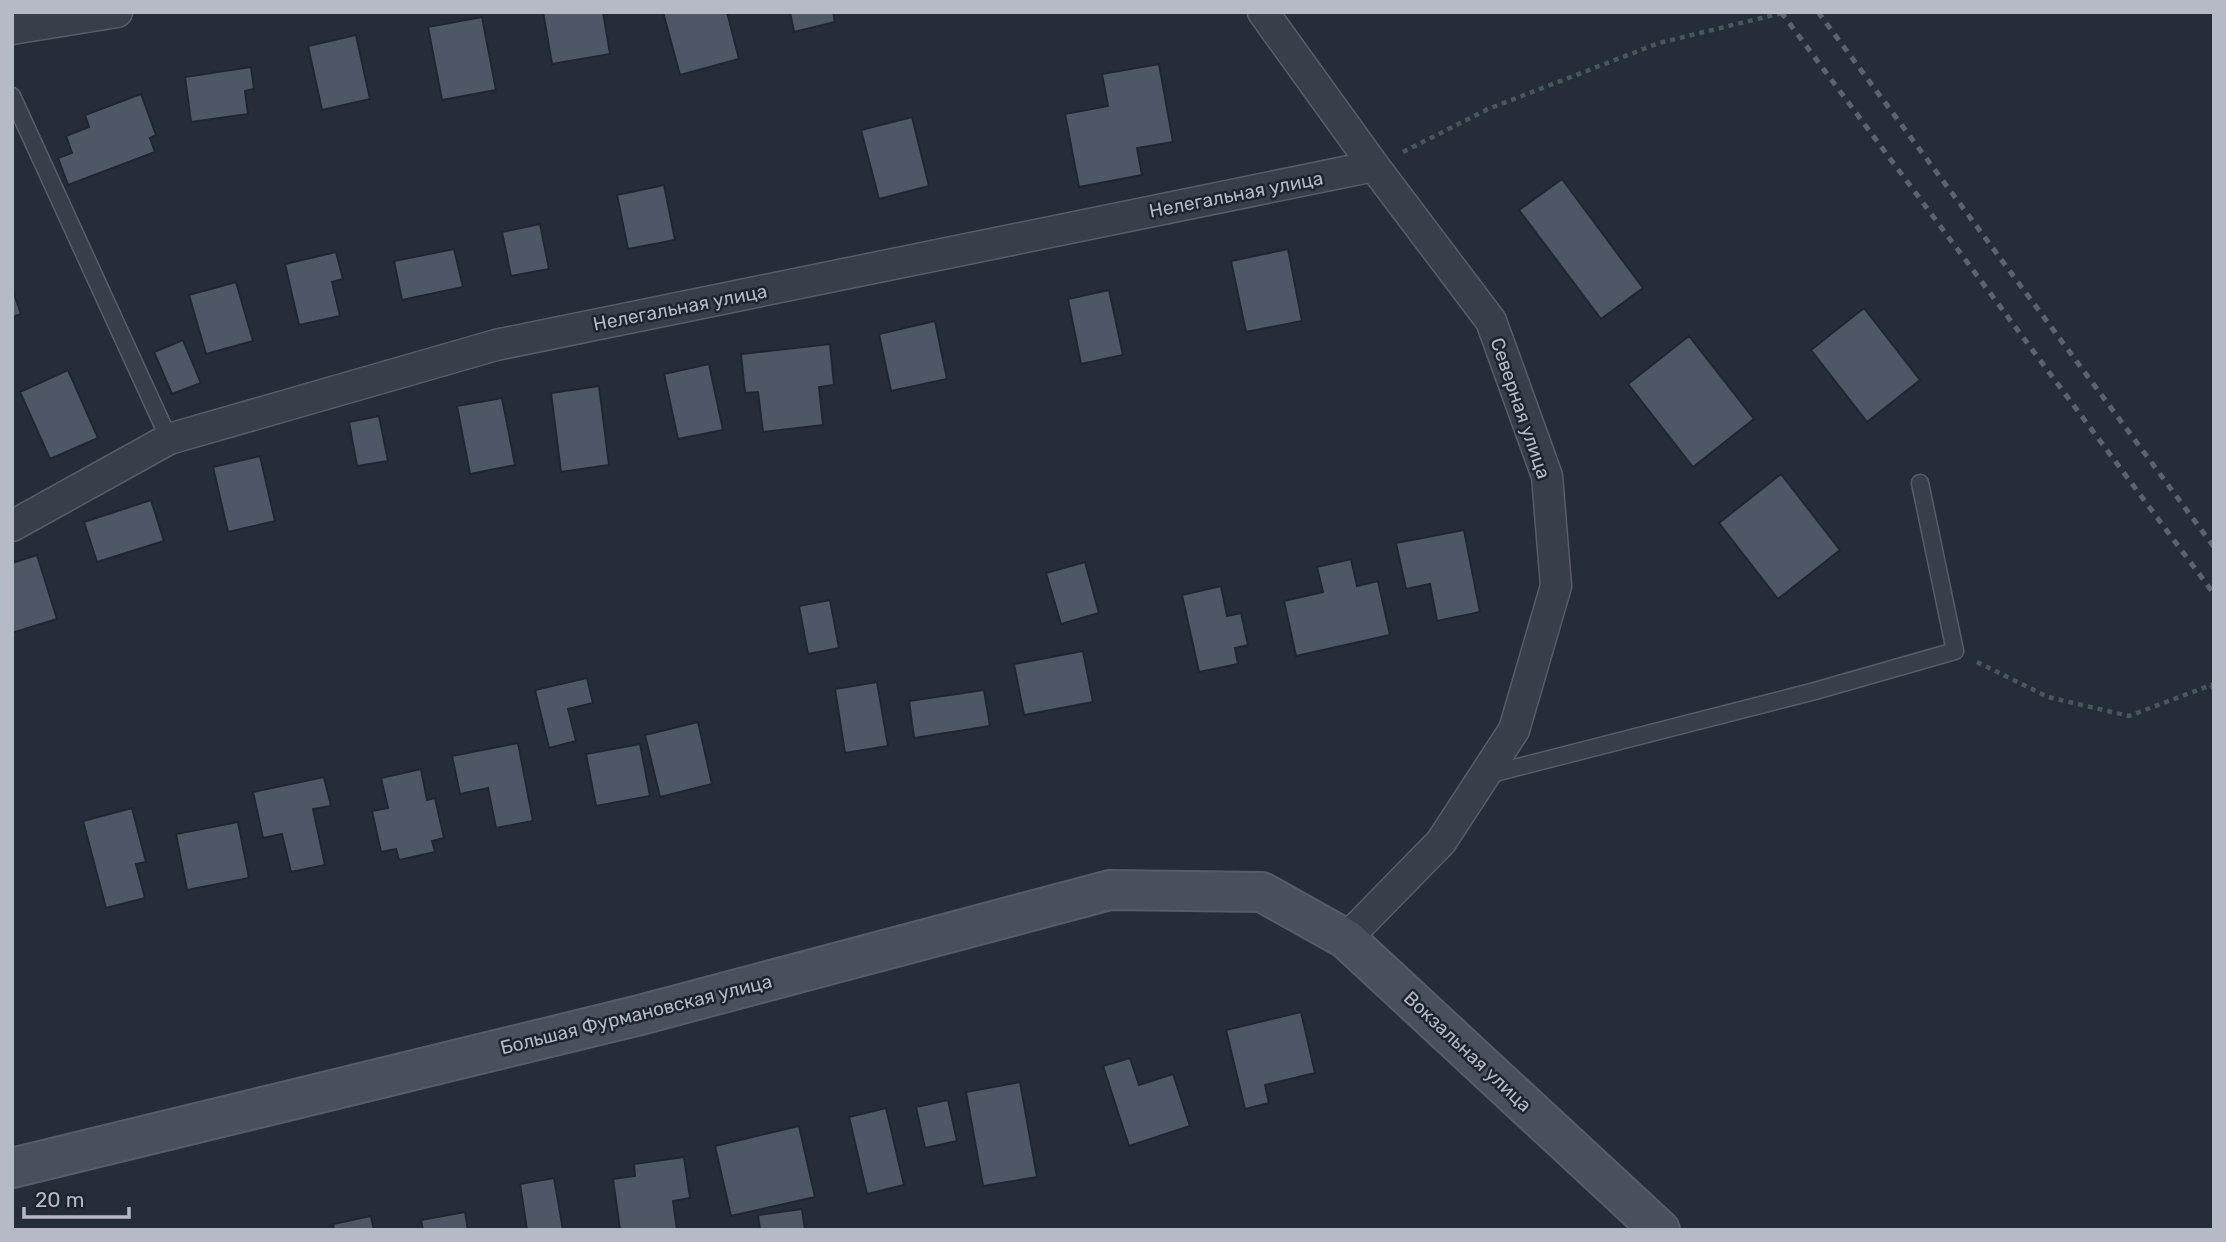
<svg xmlns="http://www.w3.org/2000/svg" width="2226" height="1242" viewBox="0 0 2226 1242" font-family="Rubik,sans-serif">
<style>
.building{fill:#4e5765;stroke:#202631;stroke-width:2}
.lines{fill:none;stroke-linecap:round;stroke-linejoin:round}
.lane-casing{stroke:#575d68;stroke-width:19}
.street-casing{stroke:#575d68;stroke-width:33}
.secondary-casing{stroke:#575d68;stroke-width:42}
.path{stroke:#47575a;stroke-width:4.5;stroke-dasharray:5 5;stroke-linecap:butt}
.lane{stroke:#393f4a;stroke-width:16}
.street{stroke:#393f4a;stroke-width:30}
.secondary{stroke:#484f5d;stroke-width:38}
.rail{stroke:#5b6371;stroke-width:5;stroke-dasharray:7 7;stroke-linecap:butt}
.labels{text-anchor:middle;stroke-width:5;stroke-linejoin:round;paint-order:stroke}
.street-label{font-size:19px;fill:#b5bac6;stroke:#1e242f}
</style>
<rect width="100%" height="100%" fill="#262d3a"/>
<path class="building" d="M 543,12 L 603,12 L 610,54 L 552,64 Z
M 663,12 L 727,12 L 739,59 L 680,75 Z
M 790,12 L 833,12 L 835,22 L 794,32 Z
M 482,17 L 496,90 L 442,100 L 428,27 Z
M 356,35 L 370,99 L 322,110 L 308,46 Z
M 1159,64 L 1173,142 L 1137,148 L 1142,175 L 1079,187 L 1065,114 L 1108,106 L 1102,74 Z
M 251,67 L 254,89 L 245,91 L 248,114 L 191,122 L 185,77 Z
M 141,94 L 156,135 L 150,138 L 155,152 L 68,185 L 58,158 L 72,153 L 66,136 L 89,127 L 85,115 Z
M 912,117 L 929,186 L 879,199 L 861,130 Z
M 1562,179 L 1643,288 L 1601,319 L 1519,210 Z
M 664,185 L 675,240 L 628,249 L 617,195 Z
M 540,224 L 549,269 L 511,276 L 502,232 Z
M 454,249 L 463,287 L 402,300 L 394,261 Z
M 1288,249 L 1302,321 L 1246,332 L 1231,261 Z
M 336,252 L 343,279 L 332,282 L 340,316 L 299,325 L 285,264 Z
M 236,282 L 253,341 L 206,354 L 189,295 Z
M 12,288 L 21,314 L 12,317 Z
M 1109,290 L 1123,355 L 1081,364 L 1068,299 Z
M 1864,308 L 1920,380 L 1867,422 L 1811,350 Z
M 935,321 L 947,379 L 891,391 L 879,334 Z
M 1689,336 L 1754,419 L 1693,467 L 1628,384 Z
M 183,340 L 201,383 L 172,394 L 154,352 Z
M 830,344 L 834,385 L 819,387 L 823,425 L 763,432 L 758,392 L 745,393 L 741,354 Z
M 709,364 L 723,430 L 678,439 L 664,374 Z
M 68,370 L 98,438 L 50,459 L 20,392 Z
M 599,386 L 609,465 L 561,472 L 551,393 Z
M 502,398 L 515,465 L 470,474 L 457,406 Z
M 379,416 L 388,461 L 357,466 L 349,422 Z
M 260,456 L 275,521 L 228,532 L 213,467 Z
M 1781,474 L 1840,550 L 1778,599 L 1719,523 Z
M 151,500 L 164,541 L 97,562 L 84,522 Z
M 1464,530 L 1480,612 L 1437,621 L 1430,584 L 1406,589 L 1396,543 Z
M 37,555 L 57,619 L 12,633 L 12,563 Z
M 1351,559 L 1357,586 L 1378,581 L 1390,635 L 1296,656 L 1284,601 L 1323,592 L 1317,567 Z
M 1085,562 L 1099,613 L 1061,624 L 1046,573 Z
M 1221,586 L 1227,616 L 1241,613 L 1248,645 L 1235,648 L 1238,664 L 1199,672 L 1182,595 Z
M 830,600 L 839,648 L 808,654 L 799,606 Z
M 1083,651 L 1093,702 L 1024,715 L 1014,664 Z
M 587,678 L 593,703 L 568,709 L 576,741 L 549,748 L 535,690 Z
M 877,682 L 888,746 L 845,753 L 835,689 Z
M 984,690 L 990,726 L 914,738 L 909,701 Z
M 698,722 L 712,784 L 660,797 L 645,735 Z
M 518,743 L 533,821 L 496,828 L 488,788 L 460,794 L 452,756 Z
M 640,744 L 650,796 L 596,806 L 586,754 Z
M 421,769 L 427,800 L 435,798 L 444,838 L 432,841 L 435,852 L 399,860 L 396,849 L 381,852 L 372,811 L 388,808 L 381,778 Z
M 324,777 L 331,806 L 313,809 L 325,865 L 291,872 L 282,834 L 263,838 L 253,792 Z
M 132,808 L 146,862 L 136,864 L 145,898 L 106,908 L 83,821 Z
M 238,822 L 249,878 L 187,890 L 176,834 Z
M 1301,1012 L 1315,1073 L 1265,1085 L 1269,1103 L 1245,1109 L 1226,1030 Z
M 1130,1058 L 1139,1085 L 1173,1074 L 1190,1126 L 1129,1146 L 1103,1066 Z
M 1020,1082 L 1037,1177 L 983,1186 L 966,1092 Z
M 948,1100 L 957,1141 L 925,1148 L 916,1107 Z
M 886,1108 L 904,1185 L 867,1194 L 849,1117 Z
M 799,1126 L 815,1197 L 731,1216 L 715,1146 Z
M 684,1157 L 690,1198 L 673,1201 L 677,1230 L 620,1230 L 613,1179 L 635,1176 L 634,1164 Z
M 554,1178 L 563,1230 L 527,1230 L 520,1184 Z
M 802,1209 L 805,1230 L 760,1230 L 758,1215 Z
M 465,1212 L 468,1230 L 423,1230 L 421,1220 Z
M 371,1216 L 374,1230 L 334,1230 L 333,1224 Z"/>
<g class="lines">
<defs>
<path id="lane" d="M 12,96 L 169,439
M 1487,775 L 1815,691 L 1955,651 L 1920,483"/>
<path id="street" d="M 1263,12 L 1374,166 L 1491,321 L 1547,476 L 1556,586 L 1514,730 L 1441,842 L 1346,939
M 12,29 L 117,12
M 12,526 L 169,439 L 496,345 L 1374,166"/>
<path id="secondary" d="M 12,1168 L 640,1015 L 1110,890 L 1262,892 L 1346,939 L 1660,1230"/>
</defs>
<use href="#lane" class="lane-casing"/>
<use href="#street" class="street-casing"/>
<use href="#secondary" class="secondary-casing"/>
<path class="path" d="M 1403,152 L 1488,109 L 1659,43 L 1786,12
M 1977,662 L 2048,697 L 2129,716 L 2211,685 L 2214,689"/>
<use href="#lane" class="lane"/>
<use href="#street" class="street"/>
<use href="#secondary" class="secondary"/>
<path class="rail" d="M 1781,12 L 2214,594
M 1818,12 L 2214,547"/>
</g>
<g class="labels">
<g class="street-label">
<text transform="translate(1236 194) rotate(-11)" y="7">Нелегальная улица</text>
<text transform="translate(680 307) rotate(-11)" y="7">Нелегальная улица</text>
<text transform="translate(1521 408) rotate(71)" y="7">Северная улица</text>
<text transform="translate(636 1014) rotate(-14)" y="7">Большая Фурмановская улица</text>
<text transform="translate(1468 1051) rotate(43)" y="7">Вокзальная улица</text>
</g>
</g>
<rect width="2226" height="1242" fill="none" stroke="#b5bac6" stroke-width="28"/>
<path d="M24 1207v10h105v-10" fill="none" stroke="#b5bac6" stroke-width="3.5"/>
<text x="35" y="1207" font-size="21" fill="#b5bac6" stroke="#1e242f" stroke-width="5" paint-order="stroke">20 m</text>
</svg>
